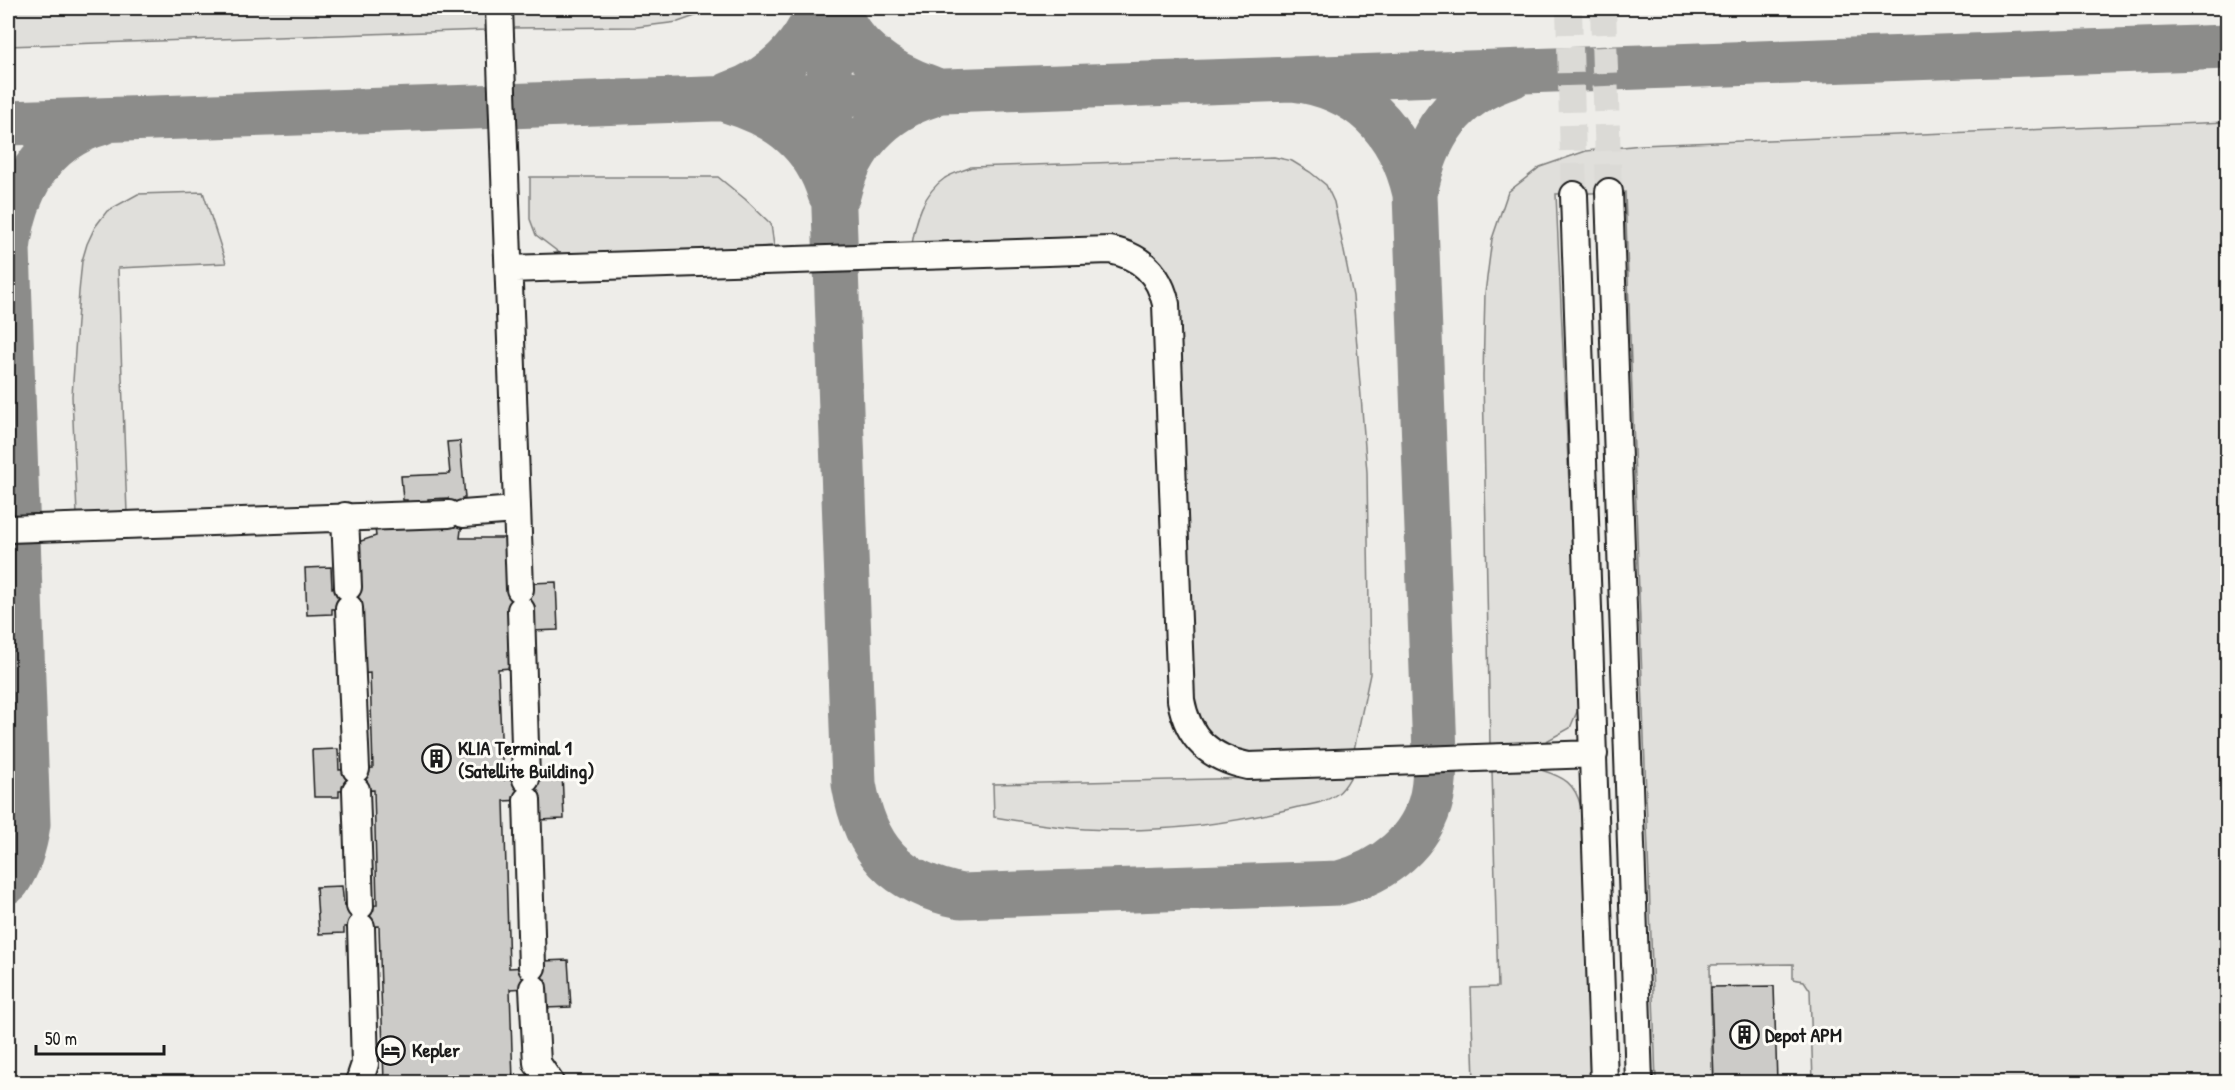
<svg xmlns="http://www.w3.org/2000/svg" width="2235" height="1090" viewBox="0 0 2235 1090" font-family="'Patrick Hand',sans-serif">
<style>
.built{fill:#eeede9}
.green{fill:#e0dfdb;stroke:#7e7e7c;stroke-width:1.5}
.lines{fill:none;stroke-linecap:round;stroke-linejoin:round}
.taxiway{stroke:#8c8c8a;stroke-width:45}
.building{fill:#cccbc8;stroke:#1c1c1c;stroke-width:1.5;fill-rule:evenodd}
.minor-tunnel{stroke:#dbdad6;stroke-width:26;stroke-dasharray:26 13;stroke-linecap:butt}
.minor-casing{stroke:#1c1c1c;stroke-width:30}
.minor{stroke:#fdfcf7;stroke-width:26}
.labels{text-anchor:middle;stroke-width:6;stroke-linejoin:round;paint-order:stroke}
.poi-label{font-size:20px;font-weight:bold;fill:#1c1c1c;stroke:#fdfcf7;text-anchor:start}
</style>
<rect width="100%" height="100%" fill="#fdfcf7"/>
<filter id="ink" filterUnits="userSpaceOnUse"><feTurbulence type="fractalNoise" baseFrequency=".0167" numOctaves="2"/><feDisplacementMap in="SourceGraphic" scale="12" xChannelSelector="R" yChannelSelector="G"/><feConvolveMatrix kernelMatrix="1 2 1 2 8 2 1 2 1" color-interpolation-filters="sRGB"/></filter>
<g filter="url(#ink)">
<path class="built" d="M 8,8 L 2227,8 L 2227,1082 L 8,1082 Z"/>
<path class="green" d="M 8,8 L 486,8 L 487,30 L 8,46 Z
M 510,8 L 718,8 L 678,22 L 637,27 L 511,28 Z
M 949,8 L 1137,8 L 969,13 Z
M 2227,122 L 2227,1082 L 1813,1082 L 1810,990 L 1804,981 L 1793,979 L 1793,964 L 1710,965 L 1712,1082 L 1656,1082 L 1625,192 L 1556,194 L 1579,707 L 1570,728 L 1543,743 L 1490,744 L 1483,376 L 1485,293 L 1492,239 L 1508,192 L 1540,167 L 1586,151 L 1641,145 Z
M 1274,157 L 1292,161 L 1310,172 L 1326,185 L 1334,202 L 1353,296 L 1367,472 L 1370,674 L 1354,750 L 1252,755 C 1219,749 1202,735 1193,702 L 1179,298 C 1168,265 1151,247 1118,239 L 912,244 C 916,220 923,193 945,178 C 953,173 963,171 971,167 Z
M 530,177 L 718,177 L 745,199 L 771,224 L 774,246 L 580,256 L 561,254 L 536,235 L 530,219 Z
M 203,192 L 226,263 L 118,268 L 127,513 L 77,515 L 72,396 L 79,292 L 82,261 L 87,244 L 95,227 L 107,211 L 138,194 Z
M 1541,770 C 1564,777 1575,783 1581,807 L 1590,1082 L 1474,1082 L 1471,988 L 1498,987 L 1492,771 Z
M 1351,776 C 1347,783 1344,789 1337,794 C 1325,803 1308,805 1294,808 C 1226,825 1154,833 1085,829 C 1054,827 1024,822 994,817 L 993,784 Z"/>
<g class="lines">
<path class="taxiway" d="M 827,8 L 854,784 C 865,849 895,883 961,896 L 1339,883 C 1383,872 1422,842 1432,796 C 1435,782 1435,768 1435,754 L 1415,194 C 1400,129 1360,87 1292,79
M 836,8 C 852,49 889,74 931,88
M 730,94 C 773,79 803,50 819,8
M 729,101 C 779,116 815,143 830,194
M 8,123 L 2228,47
M 1415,194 C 1426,136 1453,94 1512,76
M 838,195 C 850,146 883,110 931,95
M 8,248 L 28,824 C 25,845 20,863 8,881
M 8,250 C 14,192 41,139 101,123"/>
</g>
<path class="building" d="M 460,441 L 465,498 L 462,498 L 463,514 L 460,538 L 506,538 L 531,583 L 556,582 L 558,630 L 532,631 L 511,668 L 498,669 L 503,780 L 526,779 L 537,773 L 562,772 L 564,819 L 539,820 L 537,799 L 504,801 L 509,968 L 544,966 L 543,961 L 568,960 L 571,1007 L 545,1008 L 544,987 L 510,989 L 513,1082 L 384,1082 L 379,926 L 344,927 L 344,933 L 319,934 L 316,887 L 342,886 L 344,906 L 377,905 L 374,790 L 339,791 L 339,797 L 314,797 L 312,750 L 338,749 L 339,770 L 373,768 L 370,673 L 359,674 L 357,608 L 332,609 L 332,614 L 307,615 L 305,568 L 331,567 L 332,588 L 356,587 L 355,543 L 376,536 L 375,528 L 409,527 L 407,500 L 403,500 L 401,476 L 450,474 L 447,442 ZM 448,498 L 450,525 L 430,526 L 428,499 Z
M 1774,986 L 1777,1082 L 1714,1082 L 1711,987 Z"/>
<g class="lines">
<path class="minor-tunnel" d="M 1569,8 L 1574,195
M 1603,8 L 1609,192"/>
<defs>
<path id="minor" d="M 499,8 L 520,589
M 1609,192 L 1639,1082
M 1574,195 L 1604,1082
M 508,269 L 1110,250 C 1141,256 1159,273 1166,304 L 1181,700 C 1188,739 1210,758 1248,766 L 1594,754
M 463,514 L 516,510
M 345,516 L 348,587
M 8,529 L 449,514
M 349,608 L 356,769
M 521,610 L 526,779
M 356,790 L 360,906
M 527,800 L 532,967
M 533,988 L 537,1063 L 550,1082
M 359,1082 L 365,1064 L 361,927"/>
</defs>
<use href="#minor" class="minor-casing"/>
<use href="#minor" class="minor"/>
</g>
</g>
<defs>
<symbol id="building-ring" viewBox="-11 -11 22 22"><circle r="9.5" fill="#fdfcf7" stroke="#1c1c1c" stroke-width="1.5"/><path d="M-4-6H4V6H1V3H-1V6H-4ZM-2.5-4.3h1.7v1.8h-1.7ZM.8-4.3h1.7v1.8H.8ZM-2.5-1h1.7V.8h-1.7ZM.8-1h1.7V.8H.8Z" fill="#1c1c1c"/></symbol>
<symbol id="hotel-ring" viewBox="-11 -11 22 22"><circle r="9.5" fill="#fdfcf7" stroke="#1c1c1c" stroke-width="1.5"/><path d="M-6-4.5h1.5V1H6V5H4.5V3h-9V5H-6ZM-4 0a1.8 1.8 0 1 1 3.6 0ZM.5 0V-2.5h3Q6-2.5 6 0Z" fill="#1c1c1c"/></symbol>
</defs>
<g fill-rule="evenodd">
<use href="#building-ring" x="420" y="742" width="33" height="33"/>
<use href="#building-ring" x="1728" y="1018" width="33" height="33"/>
<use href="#hotel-ring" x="374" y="1034" width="33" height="33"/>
</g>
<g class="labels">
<g class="poi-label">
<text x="458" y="755">KLIA Terminal 1<tspan x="458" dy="23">(Satellite Building)</tspan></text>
<text x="1765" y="1042">Depot APM</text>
<text x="412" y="1057">Kepler</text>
</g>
</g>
<rect width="2235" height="1090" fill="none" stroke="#fdfcf7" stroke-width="30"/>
<rect x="15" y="15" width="2205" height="1060" fill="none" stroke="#1c1c1c" stroke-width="2" filter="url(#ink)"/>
<path d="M36 1045v9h128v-9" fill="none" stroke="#1c1c1c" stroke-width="3"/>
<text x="45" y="1045" font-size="18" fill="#1c1c1c" stroke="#fdfcf7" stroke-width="4.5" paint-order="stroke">50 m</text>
</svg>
